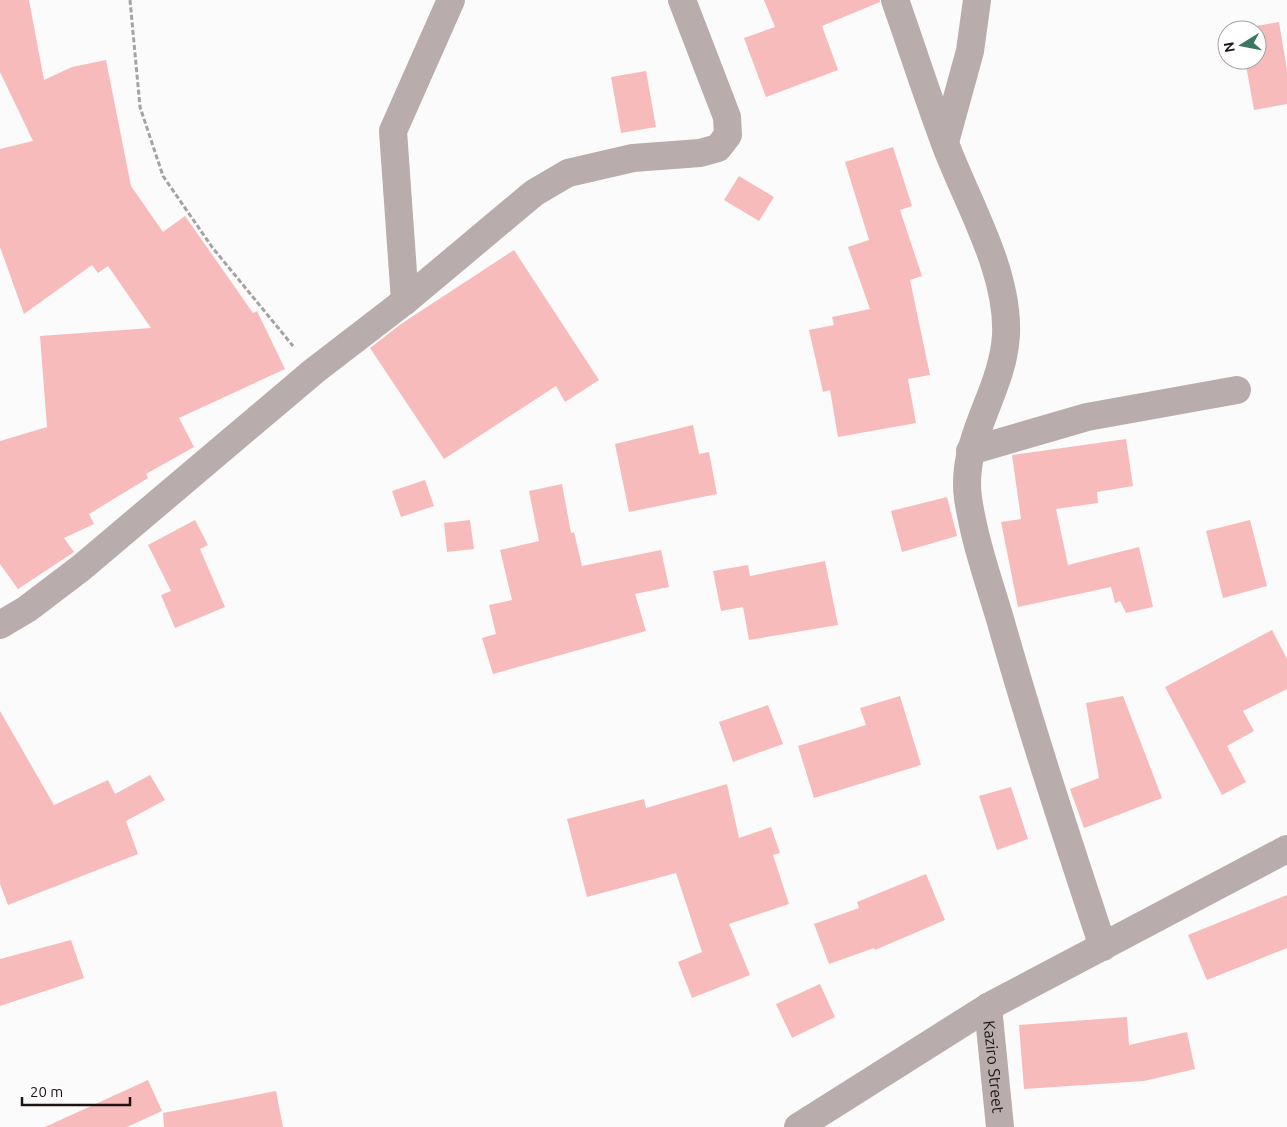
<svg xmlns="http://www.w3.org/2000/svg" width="1287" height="1127" viewBox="0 0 1287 1127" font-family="Ubuntu,sans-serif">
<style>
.building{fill:#f8bbbb}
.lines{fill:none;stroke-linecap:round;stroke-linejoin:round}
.path{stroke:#a6a2a2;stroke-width:3;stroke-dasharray:5 2.5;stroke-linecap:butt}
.minor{stroke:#b9acac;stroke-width:28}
.labels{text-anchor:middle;stroke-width:4;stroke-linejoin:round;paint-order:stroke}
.street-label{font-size:16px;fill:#1d1313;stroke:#fff}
</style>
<rect width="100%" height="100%" fill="#fbfbfb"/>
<path class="building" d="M 0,0 L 29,0 L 44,80 L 72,67 L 106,60 L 131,186 L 163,232 L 185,216 L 253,313 L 257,311 L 285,369 L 179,418 L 194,447 L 146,474 L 148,478 L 89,514 L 94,524 L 64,538 L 74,552 L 18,589 L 0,564 L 0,441 L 47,427 L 40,336 L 151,328 L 108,266 L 98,273 L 92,265 L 24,314 L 0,247 L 0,149 L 33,141 L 0,72 Z
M 764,0 L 880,0 L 880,2 L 822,26 L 838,70 L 766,97 L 744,38 L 775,27 Z
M 1279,22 L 1287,70 L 1287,104 L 1254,110 L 1245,60 L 1257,60 L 1257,30 L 1239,29 Z
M 646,71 L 656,127 L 621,133 L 611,77 Z
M 893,147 L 912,206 L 900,210 L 922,276 L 910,280 L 930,375 L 908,379 L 916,423 L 838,437 L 830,390 L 823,392 L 809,330 L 834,325 L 832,317 L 870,309 L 848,247 L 869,240 L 845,162 Z
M 739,176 L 774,197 L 759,221 L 724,200 Z
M 514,250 L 599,380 L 565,402 L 556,386 L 444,459 L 370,348 L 401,324 Z
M 693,425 L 699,454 L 709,452 L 717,494 L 629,512 L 615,444 Z
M 1126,439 L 1133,486 L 1097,492 L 1098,503 L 1056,509 L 1068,565 L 1139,547 L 1153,607 L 1126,613 L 1120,601 L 1115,603 L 1111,587 L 1018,607 L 1001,522 L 1021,519 L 1012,455 Z
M 425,480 L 434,506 L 401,517 L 392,491 Z
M 562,484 L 571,533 L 574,532 L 582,566 L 661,550 L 669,587 L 635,594 L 646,631 L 493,674 L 482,638 L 496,634 L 489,605 L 512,600 L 500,550 L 539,541 L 529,491 Z
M 947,497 L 957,536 L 902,552 L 891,511 Z
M 195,520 L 208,545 L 200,549 L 225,607 L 175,628 L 161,595 L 171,591 L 148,545 Z
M 470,520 L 474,549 L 447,552 L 444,523 Z
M 1250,520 L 1267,586 L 1223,598 L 1206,531 Z
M 825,561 L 838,625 L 749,640 L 743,607 L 721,611 L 713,571 L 748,565 L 750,576 Z
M 1272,630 L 1287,659 L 1287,689 L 1243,711 L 1254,731 L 1227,746 L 1246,782 L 1222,795 L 1165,687 Z
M 900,696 L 921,765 L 814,798 L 798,746 L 866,725 L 860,708 Z
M 1123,696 L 1162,798 L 1084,828 L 1070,789 L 1099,778 L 1086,703 Z
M 768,705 L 783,744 L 733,762 L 719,722 Z
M 0,711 L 54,805 L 108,780 L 115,794 L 150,775 L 165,800 L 126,821 L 138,854 L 8,905 L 0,884 Z
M 727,784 L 739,838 L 771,827 L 780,853 L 773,855 L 789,904 L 729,924 L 750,975 L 692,998 L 678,962 L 702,952 L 676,873 L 587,897 L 567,819 L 644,799 L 646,808 Z
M 1011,787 L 1028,839 L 997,850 L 979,796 Z
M 926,874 L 945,920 L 875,950 L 874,948 L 829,964 L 814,924 L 859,908 L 857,902 Z
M 1287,895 L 1287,948 L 1207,980 L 1188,935 Z
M 71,940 L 84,978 L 0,1006 L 0,959 Z
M 820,984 L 835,1017 L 792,1038 L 776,1004 Z
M 1127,1017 L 1129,1045 L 1187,1032 L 1195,1069 L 1144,1081 L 1024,1089 L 1019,1025 Z
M 148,1080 L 162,1111 L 127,1127 L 45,1127 Z
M 276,1091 L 283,1127 L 164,1127 L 163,1113 Z"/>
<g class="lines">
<path class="path" d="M 130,0 L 140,107 L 163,176 L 212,247 L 293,346"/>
<g class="minor">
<path d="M 895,0 C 912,48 928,98 946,146 C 968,204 1009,272 1006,335 C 1003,392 960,439 968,498 C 974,539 988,579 1000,619 C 1031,729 1067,838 1103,947"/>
<path d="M 945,142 L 970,51 L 977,0"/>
<path d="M 405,301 L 393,131 L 451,0"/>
<path d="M 970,451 L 1087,417 L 1237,390"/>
<path d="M 0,625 L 27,609 L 81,568 L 314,371 L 405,301 L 534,193 L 568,173 L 633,158 L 700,153 L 718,148 L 728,135 L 727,117 L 682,0"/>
<path id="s1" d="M 988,1007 L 1000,1127"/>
<path d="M 798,1127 L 988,1007 L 1287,849"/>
</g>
</g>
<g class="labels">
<g class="street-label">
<text dy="6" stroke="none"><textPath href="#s1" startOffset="60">Kaziro Street</textPath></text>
</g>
</g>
<g transform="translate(1242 45) rotate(260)"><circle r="24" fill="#ffffff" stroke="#a5a1a1"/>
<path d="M0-4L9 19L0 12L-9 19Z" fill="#3a7661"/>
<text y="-8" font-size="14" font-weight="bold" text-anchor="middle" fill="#1d1313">N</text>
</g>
<path d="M22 1097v8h108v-8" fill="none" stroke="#1d1313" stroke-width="2.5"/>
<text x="30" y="1097" font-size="15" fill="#1d1313" stroke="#ffffff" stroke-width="4" paint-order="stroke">20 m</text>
</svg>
